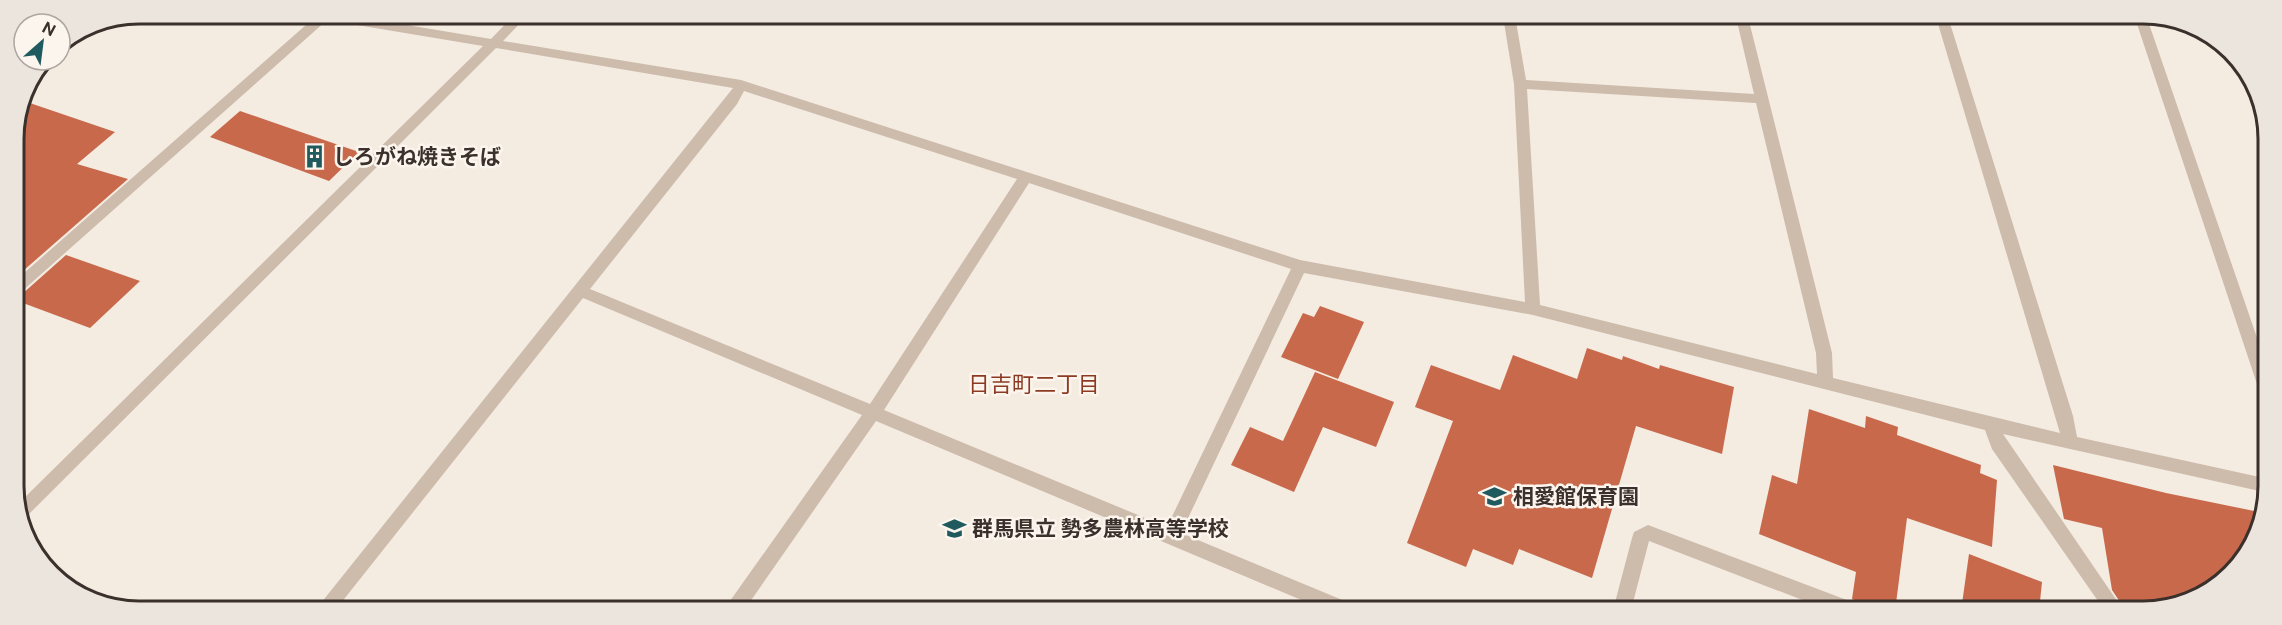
<svg xmlns="http://www.w3.org/2000/svg" width="2282" height="625" viewBox="0 0 2282 625" font-family="'Public Sans','Noto Sans JP',sans-serif">
<style>
.building{fill:#c8694b}
.lines{fill:none;stroke-linecap:round;stroke-linejoin:round}
.minor{fill:#cdbbac;fill-rule:evenodd}
.labels{text-anchor:middle;stroke-width:5;stroke-linejoin:round;paint-order:stroke}
.poi-label{font-size:21px;font-weight:bold;fill:#3b302b;stroke:#fbf5ee;text-anchor:start}
.neighbourhood-label{font-size:22px;fill:#8c3b22;stroke:#fbf5ee}
.rim{fill:none;stroke:#3b302b;stroke-width:3}
</style>
<rect width="100%" height="100%" fill="#f4ebe1"/>
<path class="building" d="M 21,100 L 115,132 L 77,164 L 128,179 L 15,278 L 14,131 Z
M 240,111 L 295,130 L 359,152 L 329,181 L 210,137 Z
M 66,255 L 140,281 L 90,328 L 15,300 L 15,297 L 21,295 Z
M 1320,306 L 1364,322 L 1338,379 L 1281,357 L 1303,313 L 1314,317 Z
M 1587,348 L 1622,360 L 1623,356 L 1659,369 L 1660,365 L 1734,387 L 1722,454 L 1636,426 L 1592,578 L 1519,549 L 1513,565 L 1473,549 L 1466,567 L 1407,543 L 1453,421 L 1415,407 L 1431,365 L 1500,390 L 1513,355 L 1577,379 Z
M 1315,372 L 1394,402 L 1376,447 L 1323,427 L 1294,492 L 1231,465 L 1250,427 L 1283,441 Z
M 1809,409 L 1865,428 L 1866,416 L 1898,427 L 1897,435 L 1981,465 L 1980,473 L 1997,480 L 1992,547 L 1907,518 L 1895,611 L 1865,611 L 1861,603 L 1852,599 L 1856,572 L 1759,534 L 1772,475 L 1797,484 Z
M 2053,465 L 2166,493 L 2264,513 L 2264,518 L 2220,585 L 2150,611 L 2126,611 L 2112,590 L 2102,528 L 2064,519 Z
M 1969,554 L 2042,582 L 2039,611 L 1961,611 Z"/>
<g class="lines">
<path class="minor" d="M 311,14 L 341,14 L 491,39 L 515,14 L 529,14 L 503,41 L 741,80 L 1300,260 L 1525,302 L 1514,84 L 1503,16 L 1515,16 L 1526,80 L 1754,94 L 1736,17 L 1748,17 L 1832,353 L 1833,378 L 2060,433 L 1936,17 L 1948,17 L 2073,416 L 2077,437 L 2264,478 L 2264,492 L 2003,434 L 2124,611 L 2105,611 L 1992,449 L 1985,430 L 1533,315 L 1304,273 L 1181,533 L 1352,604 L 1355,610 L 1325,610 L 876,421 L 745,609 L 725,608 L 862,415 L 583,298 L 337,608 L 317,608 L 733,88 L 496,48 L 22,521 L 16,506 L 483,46 L 327,20 L 20,293 L 15,295 L 15,281 L 315,17 ZM 1527,89 L 1756,103 L 1816,353 L 1817,374 L 1540,305 ZM 744,91 L 1017,179 L 870,404 L 590,289 L 737,104 ZM 1029,183 L 1291,269 L 1167,527 L 884,410 Z
M 2135,18 L 2147,18 L 2265,361 L 2265,391 L 2259,389 L 2257,384 Z
M 102,21 L 101,25 L 60,54 L 60,44 L 92,23 Z
M 44,60 L 54,60 L 45,69 L 37,70 Z
M 1648,525 L 1860,605 L 1863,611 L 1831,611 L 1649,541 L 1631,610 L 1613,610 L 1632,538 L 1634,532 Z"/>
</g>
<defs>
<symbol id="building-bare" viewBox="-9 -9 18 18"><path d="M-4-6H4V6H1V3H-1V6H-4ZM-2.5-4.3h1.7v1.8h-1.7ZM.8-4.3h1.7v1.8H.8ZM-2.5-1h1.7V.8h-1.7ZM.8-1h1.7V.8H.8Z" fill="#1f5a5e" stroke="#fbf5ee" stroke-width="2.5" paint-order="stroke"/></symbol>
<symbol id="school-bare" viewBox="-9 -9 18 18"><path d="M0-5L7-2L0 1L-7-2ZM-4 1L0 2.5L4 1V4Q0 6-4 4Z" fill="#1f5a5e" stroke="#fbf5ee" stroke-width="2.5" paint-order="stroke"/></symbol>
</defs>
<g fill-rule="evenodd">
<use href="#building-bare" x="298" y="140" width="33" height="33"/>
<use href="#school-bare" x="1478" y="480" width="33" height="33"/>
<use href="#school-bare" x="938" y="512" width="33" height="33"/>
</g>
<g class="labels">
<g class="poi-label">
<text x="333" y="164">しろがね焼きそば</text>
<text x="1513" y="504">相愛館保育園</text>
<text x="972" y="536">群馬県立 勢多農林高等学校</text>
</g>
<g class="neighbourhood-label">
<text x="1034" y="392">日吉町二丁目</text>
</g>
</g>
<path d="M0 0H2282V625H0ZM139 24H2143A115 115 0 0 1 2258 139V486A115 115 0 0 1 2143 601H139A115 115 0 0 1 24 486V139A115 115 0 0 1 139 24Z" fill="#ece5de" fill-rule="evenodd"/>
<path class="rim" d="M139 24H2143A115 115 0 0 1 2258 139V486A115 115 0 0 1 2143 601H139A115 115 0 0 1 24 486V139A115 115 0 0 1 139 24Z"/>
<g transform="translate(42 42) rotate(28)"><circle r="28" fill="#fbf5ee" stroke="#aea6a0" stroke-width="1.5"/>
<path d="M0-4.5L10 22L0 15L-10 22Z" fill="#1f5a5e"/>
<text y="-9" font-size="16" font-weight="bold" text-anchor="middle" fill="#3b302b">N</text>
</g>
</svg>
